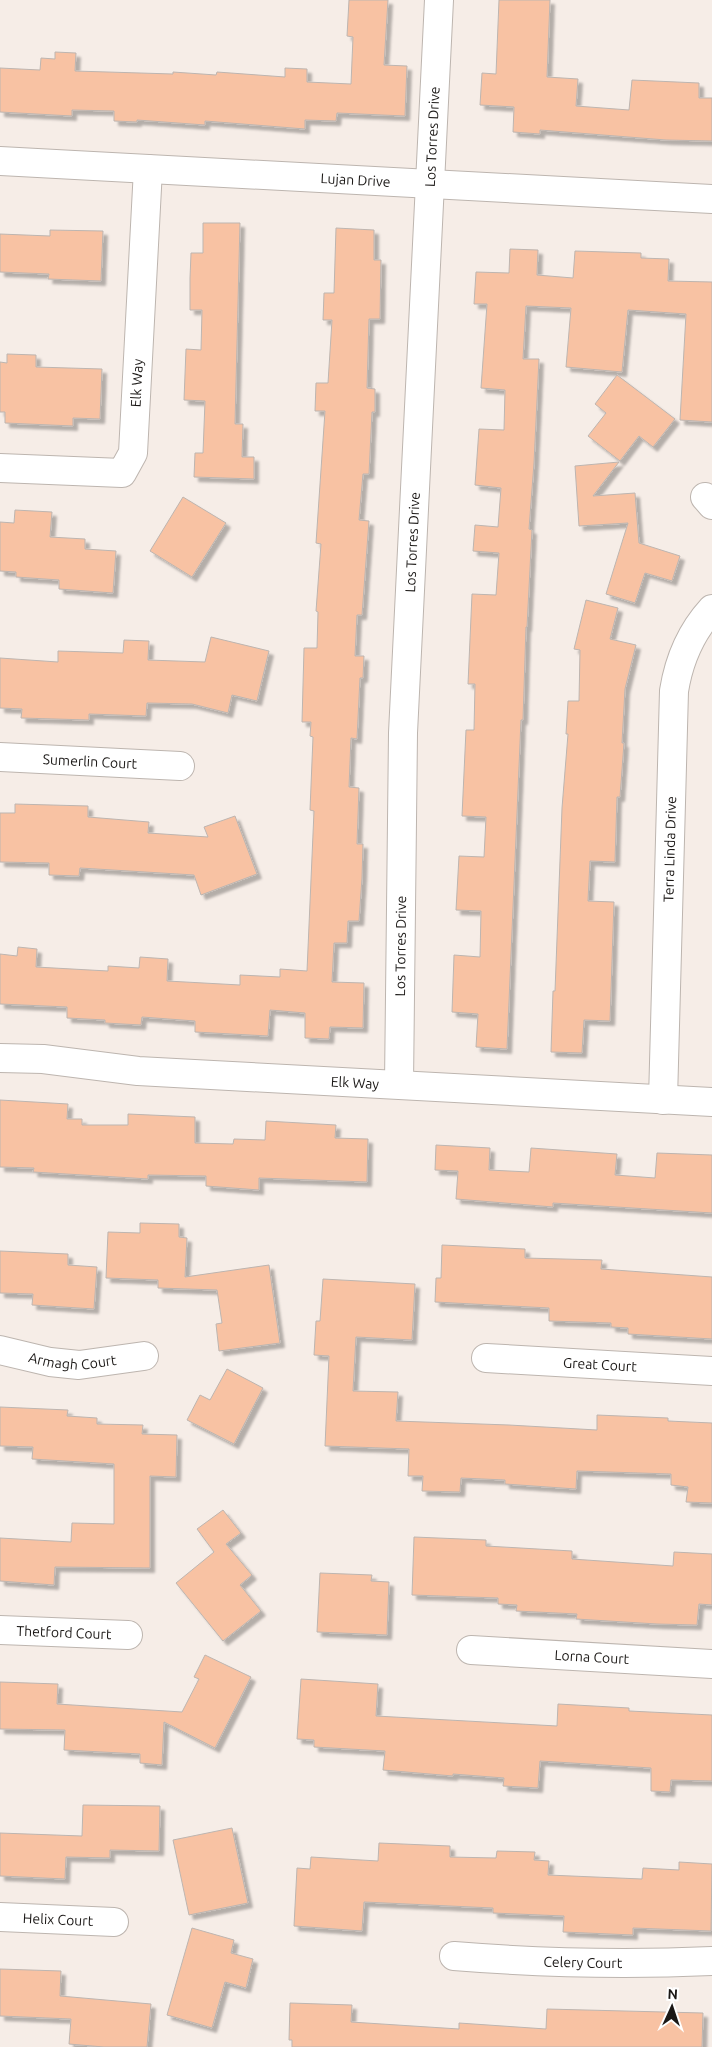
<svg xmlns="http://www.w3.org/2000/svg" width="712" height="2047" viewBox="0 0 712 2047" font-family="Ubuntu,sans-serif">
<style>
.building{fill:#f8c2a3;stroke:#bdb5b0;filter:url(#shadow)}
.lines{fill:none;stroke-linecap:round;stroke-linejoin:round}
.minor-casing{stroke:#bdb5af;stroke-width:30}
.minor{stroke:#fff;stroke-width:28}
.labels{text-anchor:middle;stroke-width:4;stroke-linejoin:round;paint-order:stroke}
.street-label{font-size:14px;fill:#1b1816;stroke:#fff}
</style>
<defs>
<filter id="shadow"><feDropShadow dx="4.5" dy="4.5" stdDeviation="1" flood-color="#0004"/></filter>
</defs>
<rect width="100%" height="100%" fill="#f6ede7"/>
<path class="building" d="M 349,0 L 388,0 L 384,65 L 407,66 L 405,116 L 337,113 L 336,121 L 305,120 L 305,129 L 205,121 L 205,125 L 137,120 L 137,122 L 114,121 L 114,111 L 72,110 L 72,116 L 0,112 L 0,68 L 40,70 L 41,58 L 55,59 L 55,52 L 76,53 L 75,71 L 173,74 L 173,72 L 216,75 L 217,72 L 285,77 L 285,68 L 307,69 L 307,82 L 351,84 L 353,37 L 347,36 Z
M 499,0 L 550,0 L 547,77 L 578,79 L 576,106 L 629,110 L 632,80 L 699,83 L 699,98 L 712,98 L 712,141 L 666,140 L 540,130 L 540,134 L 513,132 L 514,107 L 480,105 L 482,73 L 496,74 Z
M 203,223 L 240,223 L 235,424 L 243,424 L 242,457 L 254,457 L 254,479 L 194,477 L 195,453 L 203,453 L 205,401 L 184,400 L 186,349 L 201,350 L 202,310 L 190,310 L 190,278 L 191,253 L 203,253 Z
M 336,228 L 374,230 L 374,260 L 381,260 L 380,319 L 369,319 L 367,388 L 375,389 L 375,412 L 372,412 L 369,474 L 363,474 L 359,520 L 369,521 L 362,615 L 357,615 L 355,656 L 364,656 L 363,678 L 360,678 L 357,739 L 351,738 L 349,787 L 359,788 L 357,844 L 363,844 L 362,878 L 359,921 L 348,921 L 347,943 L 334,943 L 332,982 L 364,983 L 363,1028 L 330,1027 L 329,1039 L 305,1038 L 305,1013 L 270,1010 L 268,1036 L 195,1032 L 195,1021 L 142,1017 L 141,1025 L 105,1023 L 105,1020 L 67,1018 L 67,1007 L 0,1004 L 0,954 L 17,956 L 18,947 L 37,949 L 36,967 L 108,971 L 108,966 L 139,968 L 140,957 L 168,959 L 167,981 L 240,985 L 240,975 L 280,977 L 280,969 L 307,971 L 314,811 L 310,810 L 313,737 L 310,736 L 311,722 L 302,722 L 304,648 L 317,648 L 318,612 L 316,611 L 321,544 L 316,543 L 325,411 L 315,411 L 316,383 L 328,383 L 332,320 L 323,320 L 324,293 L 334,293 Z
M 50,230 L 103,231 L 101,281 L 48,279 L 49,274 L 0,272 L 0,234 L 50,236 Z
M 510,249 L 538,250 L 537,275 L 573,278 L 575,251 L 641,253 L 641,258 L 669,259 L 668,281 L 712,282 L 712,422 L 680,420 L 686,314 L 628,310 L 622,372 L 566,367 L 571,308 L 526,306 L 523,359 L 539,359 L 534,463 L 529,529 L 532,530 L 527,627 L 526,627 L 523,720 L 521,720 L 507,1049 L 476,1047 L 478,1014 L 452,1012 L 454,955 L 480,957 L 481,911 L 456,910 L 459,856 L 484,857 L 486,817 L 462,816 L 466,730 L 474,730 L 475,684 L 468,684 L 472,594 L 496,595 L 499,553 L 473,551 L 475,525 L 498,527 L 501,488 L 475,485 L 479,429 L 504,430 L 505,390 L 481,388 L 487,304 L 474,304 L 476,272 L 509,273 Z
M 7,354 L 36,355 L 36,367 L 102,369 L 100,419 L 73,418 L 73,426 L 5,423 L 5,412 L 0,412 L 0,362 L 7,363 Z
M 617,375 L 675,419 L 653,447 L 639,436 L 620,461 L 588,436 L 606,413 L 595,404 Z
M 619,462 L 593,496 L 635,493 L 639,543 L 680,556 L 672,581 L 645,573 L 635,603 L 606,594 L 628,523 L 579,526 L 575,466 Z
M 183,497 L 226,523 L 192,577 L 150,551 Z
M 15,510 L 52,512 L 50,537 L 85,539 L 85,549 L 116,551 L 113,593 L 59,589 L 59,580 L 16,577 L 16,572 L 0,571 L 0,522 L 14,523 Z
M 586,600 L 618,608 L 610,639 L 636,645 L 625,689 L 622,743 L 624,743 L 620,797 L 617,797 L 615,862 L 590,861 L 588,901 L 614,902 L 610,1021 L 584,1020 L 582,1053 L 551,1052 L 553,991 L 555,991 L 562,808 L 568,734 L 566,734 L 568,701 L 579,701 L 580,650 L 574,649 Z
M 211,637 L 269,651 L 257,701 L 232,695 L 228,713 L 192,704 L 147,703 L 146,716 L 89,714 L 89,720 L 21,718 L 22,709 L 0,708 L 0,658 L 58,662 L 58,651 L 123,653 L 124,640 L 149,641 L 148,660 L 205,662 Z
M 15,804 L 88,806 L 88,817 L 149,822 L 148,833 L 208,837 L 204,827 L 235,816 L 257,874 L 201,895 L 194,875 L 80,868 L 79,876 L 49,875 L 49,863 L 0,862 L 0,813 L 15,813 Z
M 0,1100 L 68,1104 L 67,1119 L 82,1119 L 82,1125 L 128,1125 L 128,1114 L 195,1117 L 195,1143 L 233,1144 L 234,1139 L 265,1140 L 266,1121 L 336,1125 L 335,1138 L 368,1139 L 367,1182 L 259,1178 L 259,1190 L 206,1186 L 206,1176 L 148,1175 L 148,1179 L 133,1178 L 33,1172 L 34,1168 L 0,1167 Z
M 436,1145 L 490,1148 L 489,1170 L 529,1172 L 531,1148 L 617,1154 L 615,1175 L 655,1178 L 657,1153 L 712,1155 L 712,1213 L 553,1203 L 553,1207 L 456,1199 L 458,1171 L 435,1170 Z
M 140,1223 L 179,1224 L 179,1237 L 187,1238 L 185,1277 L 269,1265 L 280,1343 L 219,1351 L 216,1324 L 222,1323 L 217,1290 L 158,1288 L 158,1280 L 106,1278 L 108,1232 L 140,1233 Z
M 442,1245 L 525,1249 L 525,1258 L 602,1260 L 601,1269 L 712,1277 L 712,1339 L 628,1334 L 628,1328 L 611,1327 L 611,1323 L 549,1321 L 549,1308 L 435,1302 L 436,1278 L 441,1278 Z
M 0,1251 L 68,1254 L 68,1265 L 97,1267 L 94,1309 L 32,1305 L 33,1294 L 0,1293 Z
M 323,1279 L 415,1284 L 412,1340 L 356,1337 L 353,1391 L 398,1392 L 396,1421 L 509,1425 L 597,1430 L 597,1415 L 668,1418 L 668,1421 L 712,1423 L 712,1503 L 686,1502 L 688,1487 L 671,1485 L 671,1474 L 577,1471 L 576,1489 L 505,1484 L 505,1480 L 461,1478 L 460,1492 L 422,1491 L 423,1476 L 408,1476 L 409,1449 L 325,1446 L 329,1356 L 314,1355 L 316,1321 L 320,1321 Z
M 227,1369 L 263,1388 L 234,1444 L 187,1420 L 200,1395 L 210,1400 Z
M 0,1407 L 68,1410 L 67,1416 L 97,1418 L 97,1424 L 143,1425 L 142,1434 L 177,1435 L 176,1477 L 150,1476 L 150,1568 L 55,1567 L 54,1585 L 0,1581 L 0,1538 L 71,1542 L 72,1523 L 114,1524 L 114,1464 L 32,1459 L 33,1447 L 0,1446 Z
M 223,1510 L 241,1533 L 226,1544 L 252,1575 L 240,1585 L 261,1611 L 223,1641 L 176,1583 L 214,1552 L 197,1529 Z
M 414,1537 L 486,1540 L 486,1546 L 572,1551 L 572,1559 L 673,1566 L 674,1552 L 712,1554 L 712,1605 L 699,1604 L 697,1625 L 657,1624 L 576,1619 L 577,1614 L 516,1611 L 517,1605 L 498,1604 L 498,1598 L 412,1595 Z
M 320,1573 L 372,1575 L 371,1581 L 389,1582 L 387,1635 L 317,1632 Z
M 205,1655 L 251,1677 L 215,1748 L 164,1722 L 162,1765 L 140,1763 L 140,1754 L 64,1750 L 65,1730 L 0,1729 L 0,1682 L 58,1684 L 57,1704 L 182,1712 L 199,1679 L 194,1677 Z
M 301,1679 L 378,1684 L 376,1716 L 557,1726 L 558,1704 L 629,1708 L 629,1711 L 712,1715 L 712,1781 L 671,1780 L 670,1792 L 651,1791 L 651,1768 L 540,1761 L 538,1788 L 503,1786 L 504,1778 L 453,1774 L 453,1776 L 383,1770 L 385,1751 L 314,1747 L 314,1740 L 297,1739 Z
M 83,1805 L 160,1806 L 159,1851 L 110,1850 L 110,1858 L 66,1857 L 65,1879 L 0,1876 L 0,1833 L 82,1836 Z
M 232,1828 L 248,1903 L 189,1915 L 173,1840 Z
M 379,1843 L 450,1846 L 450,1857 L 496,1858 L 497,1851 L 535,1852 L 534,1860 L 549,1861 L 548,1875 L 642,1879 L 643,1868 L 679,1870 L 679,1862 L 712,1864 L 711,1931 L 633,1928 L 633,1935 L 563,1932 L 564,1916 L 493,1913 L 493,1908 L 364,1902 L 362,1931 L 294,1926 L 297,1868 L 310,1869 L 311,1857 L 378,1861 Z
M 192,1928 L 234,1940 L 231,1953 L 253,1959 L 246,1988 L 225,1982 L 212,2028 L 167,2015 Z
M 0,1969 L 61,1971 L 60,1996 L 151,2004 L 147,2047 L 104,2047 L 69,2044 L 71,2019 L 0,2016 Z
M 290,2003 L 352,2005 L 351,2022 L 459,2029 L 459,2023 L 546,2029 L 547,2009 L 703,2013 L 702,2047 L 292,2047 L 292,2040 L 289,2040 Z"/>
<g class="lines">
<defs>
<g id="minor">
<path id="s1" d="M 0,161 L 712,199"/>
<path id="s2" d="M 0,468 L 122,473 L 133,453 L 148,169"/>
<path d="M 705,497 L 712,505"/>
<path id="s3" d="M 0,757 L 180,766"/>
<path id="s4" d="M 0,1058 L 43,1059 L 138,1071 L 712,1102"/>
<path id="s5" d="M 399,1084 L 403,733 L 439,0"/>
<path id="s6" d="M 663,1100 L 674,691 C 679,660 690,633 712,609"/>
<path id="s7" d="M 0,1350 L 50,1362 L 79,1365 L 144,1356"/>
<path id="s8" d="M 486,1358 L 712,1371"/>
<path id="s9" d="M 0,1630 L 128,1635"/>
<path id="s10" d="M 471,1650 L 712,1664"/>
<path id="s11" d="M 0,1917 L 114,1922"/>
<path id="s12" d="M 454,1956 C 541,1963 624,1965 712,1961"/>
</g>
</defs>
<use href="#minor" class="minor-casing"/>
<use href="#minor" class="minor"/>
</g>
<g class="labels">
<g class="street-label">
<text dy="5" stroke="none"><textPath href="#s5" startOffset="948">Los Torres Drive</textPath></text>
<text dy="5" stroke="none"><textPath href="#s1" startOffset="356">Lujan Drive</textPath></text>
<text dy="5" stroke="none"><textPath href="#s2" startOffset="215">Elk Way</textPath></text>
<text dy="5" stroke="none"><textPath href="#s5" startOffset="542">Los Torres Drive</textPath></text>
<text dy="5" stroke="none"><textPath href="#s3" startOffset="90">Sumerlin Court</textPath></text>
<text dy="5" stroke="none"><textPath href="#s6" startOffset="251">Terra Linda Drive</textPath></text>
<text dy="5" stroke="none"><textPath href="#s5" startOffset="138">Los Torres Drive</textPath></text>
<text dy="5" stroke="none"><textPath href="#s4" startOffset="356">Elk Way</textPath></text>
<text dy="5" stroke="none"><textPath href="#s7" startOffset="74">Armagh Court</textPath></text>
<text dy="5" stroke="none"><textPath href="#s8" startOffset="114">Great Court</textPath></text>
<text dy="5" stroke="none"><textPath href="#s9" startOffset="64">Thetford Court</textPath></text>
<text dy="5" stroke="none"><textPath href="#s10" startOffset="121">Lorna Court</textPath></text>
<text dy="5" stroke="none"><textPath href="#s11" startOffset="58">Helix Court</textPath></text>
<text dy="5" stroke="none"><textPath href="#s12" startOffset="129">Celery Court</textPath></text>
</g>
</g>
<g transform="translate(672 2007) rotate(3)" stroke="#ffffff" stroke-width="4" paint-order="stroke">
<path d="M0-4L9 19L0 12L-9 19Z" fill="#1b1816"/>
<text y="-8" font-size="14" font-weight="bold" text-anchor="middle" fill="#1b1816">N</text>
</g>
</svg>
